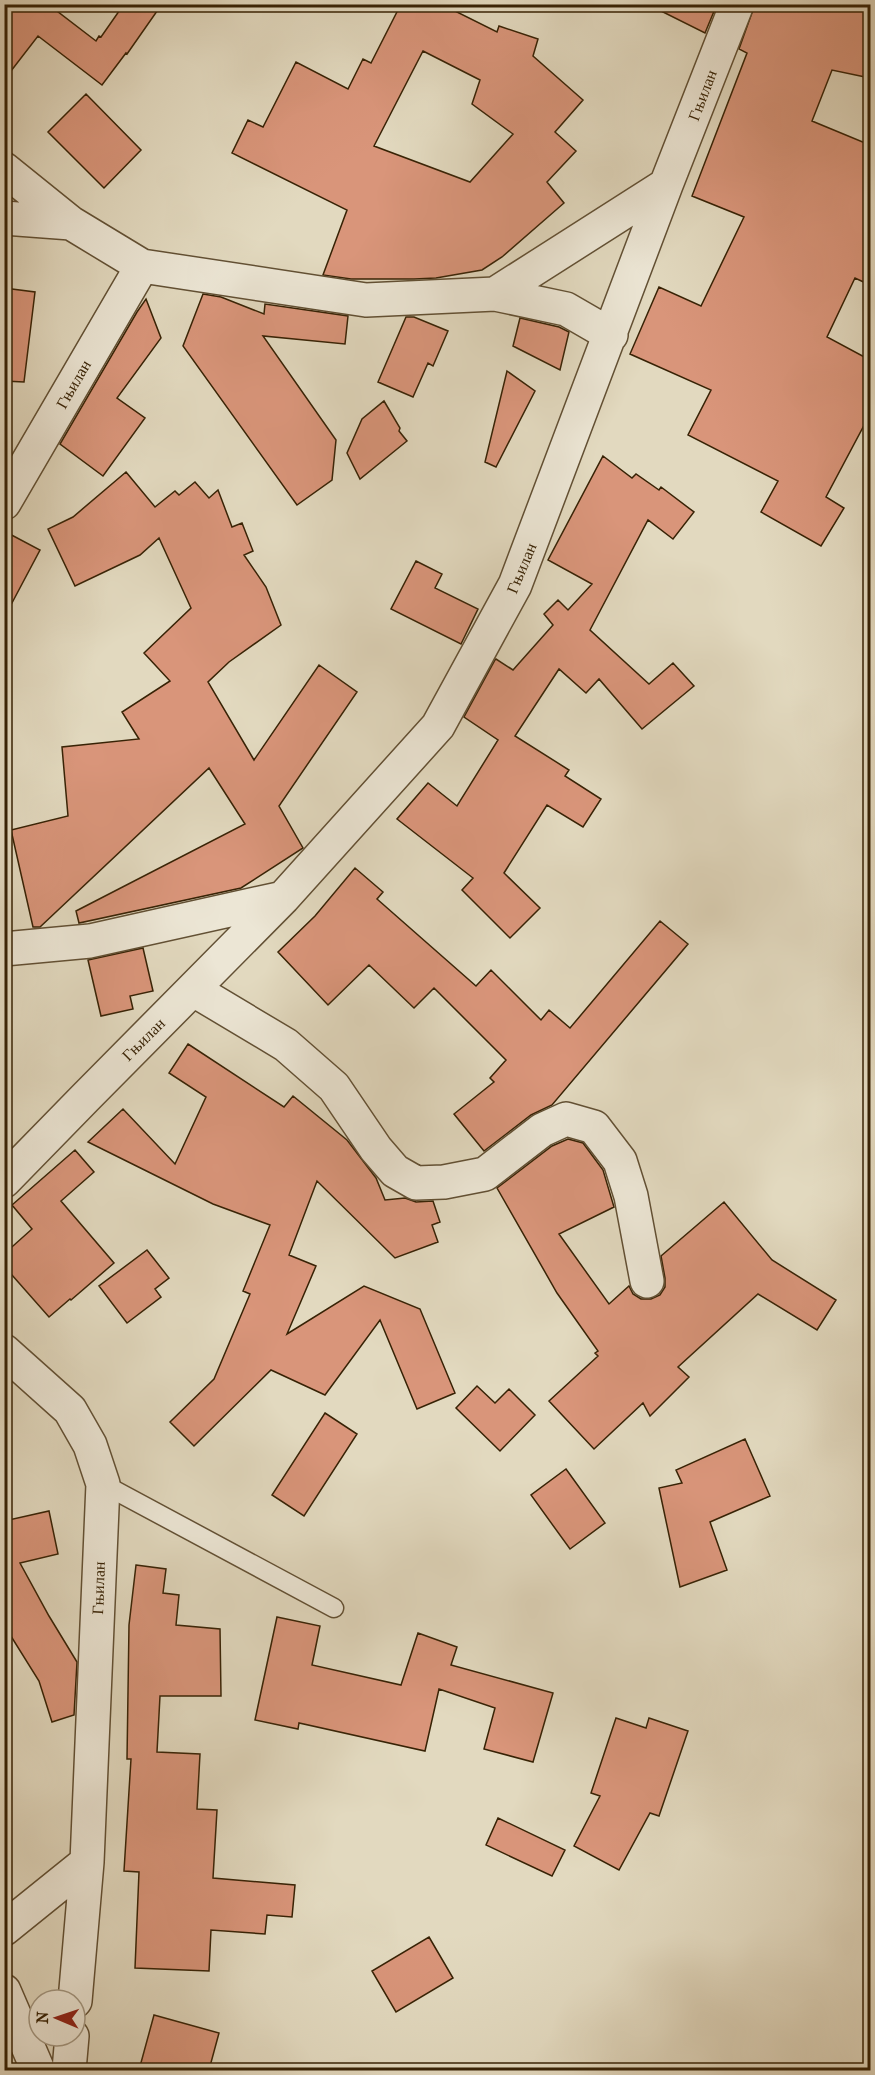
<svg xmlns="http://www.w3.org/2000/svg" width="875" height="2075" viewBox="0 0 875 2075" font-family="'IM FELL French Canon',serif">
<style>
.building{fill:#d9957a;stroke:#372205;stroke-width:1.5;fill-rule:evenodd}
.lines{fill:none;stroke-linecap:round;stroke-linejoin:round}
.service-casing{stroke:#625034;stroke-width:21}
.minor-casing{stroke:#625034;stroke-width:36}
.service{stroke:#ece6d5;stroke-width:18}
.minor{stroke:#ece6d5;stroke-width:33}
.labels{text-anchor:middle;stroke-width:5;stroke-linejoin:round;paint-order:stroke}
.street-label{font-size:16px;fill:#372205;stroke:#ece6d5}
</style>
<rect width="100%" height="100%" fill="#e2d9bf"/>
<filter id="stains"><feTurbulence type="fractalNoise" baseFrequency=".00333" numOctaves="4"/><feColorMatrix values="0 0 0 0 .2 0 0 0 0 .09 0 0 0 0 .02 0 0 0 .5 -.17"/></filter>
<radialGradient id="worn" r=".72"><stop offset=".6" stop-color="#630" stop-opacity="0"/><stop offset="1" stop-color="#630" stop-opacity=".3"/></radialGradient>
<path class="building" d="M 4,4 L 62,4 L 57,11 L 96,41 L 99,36 L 101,37 L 124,4 L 162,4 L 127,54 L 126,53 L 102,85 L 38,36 L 4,80 Z
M 401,4 L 441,4 L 497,32 L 499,26 L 538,39 L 533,56 L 583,100 L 555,132 L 576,151 L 547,182 L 564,203 L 502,257 L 482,270 L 436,278 L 414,279 L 351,279 L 323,275 L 347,210 L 232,153 L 248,120 L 263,127 L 296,62 L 348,89 L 363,59 L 371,63 ZM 423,51 L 480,80 L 472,104 L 513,134 L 470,182 L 374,146 Z
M 647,4 L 717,4 L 705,33 Z
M 755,4 L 870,4 L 870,78 L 832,70 L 812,121 L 870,145 L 870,285 L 855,278 L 827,337 L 870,360 L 870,414 L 826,497 L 844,508 L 821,546 L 761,512 L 778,481 L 688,435 L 711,390 L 630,354 L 659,287 L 701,306 L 744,217 L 692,196 L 747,53 L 739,49 Z
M 86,94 L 141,150 L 104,188 L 48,132 Z
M 4,288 L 35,292 L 24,382 L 4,381 Z
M 203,294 L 221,297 L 264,314 L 265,304 L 348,316 L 345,344 L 263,336 L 336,440 L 332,480 L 297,505 L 183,346 Z
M 146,299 L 161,338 L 117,398 L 145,418 L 103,476 L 60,444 L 137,312 Z
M 406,317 L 414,317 L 448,331 L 433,366 L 428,363 L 413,397 L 378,382 Z
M 520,318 L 559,327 L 569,332 L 560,370 L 513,346 Z
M 507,371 L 535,391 L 496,467 L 485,462 Z
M 384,401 L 400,428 L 399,431 L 407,441 L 360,479 L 347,453 L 362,419 Z
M 603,456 L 632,478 L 636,474 L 659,490 L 661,487 L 694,512 L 673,539 L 648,520 L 590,630 L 649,684 L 673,663 L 694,686 L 642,729 L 599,679 L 586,693 L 559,669 L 515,736 L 569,770 L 565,776 L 601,799 L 583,827 L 547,805 L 504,873 L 540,908 L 510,938 L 462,890 L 473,878 L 397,819 L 428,783 L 457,806 L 498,740 L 464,717 L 495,660 L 496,659 L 513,670 L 553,625 L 544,614 L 558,600 L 568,610 L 592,584 L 548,560 Z
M 126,472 L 155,507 L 175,491 L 179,495 L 195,482 L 209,498 L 218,490 L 232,527 L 242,523 L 253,551 L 244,555 L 266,587 L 281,625 L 229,662 L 208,682 L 254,760 L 319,665 L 357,692 L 279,806 L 303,848 L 241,888 L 79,923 L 76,911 L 245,824 L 209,768 L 40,927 L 33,927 L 11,830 L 68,816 L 62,747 L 139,739 L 122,712 L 170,681 L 144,653 L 191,608 L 159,538 L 140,555 L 75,586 L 48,529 L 73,517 Z
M 4,531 L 40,550 L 4,618 Z
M 416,561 L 442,574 L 435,588 L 478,609 L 461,644 L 391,609 Z
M 355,868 L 383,892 L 377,899 L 476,986 L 491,970 L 541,1020 L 549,1010 L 570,1028 L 660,921 L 688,944 L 552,1105 L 531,1115 L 484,1151 L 454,1114 L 494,1082 L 490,1078 L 506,1060 L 434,988 L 414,1008 L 369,965 L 328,1005 L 278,952 L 315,916 Z
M 143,948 L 153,991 L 130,996 L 133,1009 L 101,1016 L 88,960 Z
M 188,1044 L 284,1107 L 293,1096 L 347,1140 L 376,1178 L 385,1200 L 405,1198 L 416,1202 L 433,1201 L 440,1222 L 432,1225 L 438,1242 L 395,1258 L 317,1181 L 289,1255 L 316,1266 L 287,1334 L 364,1286 L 420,1309 L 455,1393 L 417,1409 L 380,1320 L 325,1395 L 271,1370 L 194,1446 L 170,1422 L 214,1379 L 250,1294 L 243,1291 L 270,1225 L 213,1204 L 88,1142 L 123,1109 L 175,1164 L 206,1097 L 169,1073 Z
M 568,1139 L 583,1143 L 603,1170 L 614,1207 L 559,1234 L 609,1304 L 629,1286 L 633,1294 L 641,1299 L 651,1299 L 660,1295 L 665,1287 L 665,1278 L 661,1256 L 724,1202 L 772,1260 L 836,1300 L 817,1330 L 758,1294 L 678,1367 L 689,1377 L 650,1416 L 643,1403 L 594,1449 L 549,1401 L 598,1356 L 595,1353 L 598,1351 L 557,1293 L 497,1188 L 552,1146 Z
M 75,1150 L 94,1172 L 61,1201 L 114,1263 L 71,1300 L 70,1299 L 49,1317 L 4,1266 L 4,1254 L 32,1229 L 12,1205 Z
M 147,1250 L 169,1278 L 155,1289 L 161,1297 L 127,1323 L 99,1286 Z
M 477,1386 L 495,1403 L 509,1389 L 535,1415 L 500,1451 L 456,1408 Z
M 325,1413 L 357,1434 L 304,1516 L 272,1495 Z
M 745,1439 L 770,1496 L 710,1522 L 727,1570 L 680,1587 L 659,1488 L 682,1483 L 676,1470 Z
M 566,1469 L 605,1523 L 570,1549 L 531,1495 Z
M 49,1511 L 58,1554 L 20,1563 L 49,1616 L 77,1662 L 74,1715 L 52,1722 L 39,1681 L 4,1625 L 4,1521 Z
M 136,1565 L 166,1569 L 163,1593 L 179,1595 L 176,1625 L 220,1629 L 221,1696 L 160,1696 L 157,1752 L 200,1754 L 197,1809 L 217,1810 L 213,1878 L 295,1885 L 292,1917 L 267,1915 L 265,1934 L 211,1930 L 209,1971 L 135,1968 L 139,1872 L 124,1871 L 131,1759 L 127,1759 L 129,1625 Z
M 277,1617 L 320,1626 L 312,1665 L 401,1685 L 418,1633 L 457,1647 L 451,1665 L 553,1693 L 533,1762 L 484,1749 L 495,1708 L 439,1689 L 425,1751 L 299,1723 L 298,1729 L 255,1720 Z
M 616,1718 L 646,1728 L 649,1718 L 688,1731 L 659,1816 L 650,1813 L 619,1870 L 574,1846 L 600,1796 L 591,1793 Z
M 498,1818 L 565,1850 L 552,1876 L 486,1845 Z
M 429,1937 L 453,1978 L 396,2012 L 372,1971 Z
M 154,2015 L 219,2033 L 209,2070 L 139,2070 Z"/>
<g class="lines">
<defs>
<path id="service" d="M 103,1484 L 334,1608"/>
<path id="minor" d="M 4,169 L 71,223 L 142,266 L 366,300 L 495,294 L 666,185
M 4,218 L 71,223
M 495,294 L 566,309 L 611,335
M 4,503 L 142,266
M 4,949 L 90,941 L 283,898
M 194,990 L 286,1045 L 334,1087 L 376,1149 L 395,1171 L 416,1183 L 444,1182 L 485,1174 L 542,1130 L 566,1119 L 594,1127 L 620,1161 L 631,1196 L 647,1281
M 4,1181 L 85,1098 L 283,898 L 438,726 L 515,585 L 666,185 L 737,4
M 4,1351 L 70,1410 L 90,1445 L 103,1484 L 87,1862 L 75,2001
M 4,1929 L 87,1862
M 4,1991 L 38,2070
M 69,2070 L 72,2036"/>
</defs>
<use href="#service" class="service-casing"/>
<use href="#minor" class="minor-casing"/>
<use href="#service" class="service"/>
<use href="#minor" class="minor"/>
</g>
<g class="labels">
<g class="street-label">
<text transform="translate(702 95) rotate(-69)" y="6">Гњилан</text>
<text transform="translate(73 384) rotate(-60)" y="6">Гњилан</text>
<text transform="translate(521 568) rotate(-67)" y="6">Гњилан</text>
<text transform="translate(143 1039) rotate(-45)" y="6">Гњилан</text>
<text transform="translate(98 1588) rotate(-88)" y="6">Гњилан</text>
</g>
</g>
<rect width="875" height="2075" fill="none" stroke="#e2d9bf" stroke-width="24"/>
<rect x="6" y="6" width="863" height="2063" fill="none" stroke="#372205" stroke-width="3"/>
<rect x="12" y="12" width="851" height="2051" fill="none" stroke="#372205" stroke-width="1.5"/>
<g transform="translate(57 2018) rotate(272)"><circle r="28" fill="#ece6d5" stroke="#a49882" stroke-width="1.5"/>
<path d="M0-4.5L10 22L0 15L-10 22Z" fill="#8f2418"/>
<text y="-9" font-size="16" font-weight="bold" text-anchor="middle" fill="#372205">N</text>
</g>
<rect width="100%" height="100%" filter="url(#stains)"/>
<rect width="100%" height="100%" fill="url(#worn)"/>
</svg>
